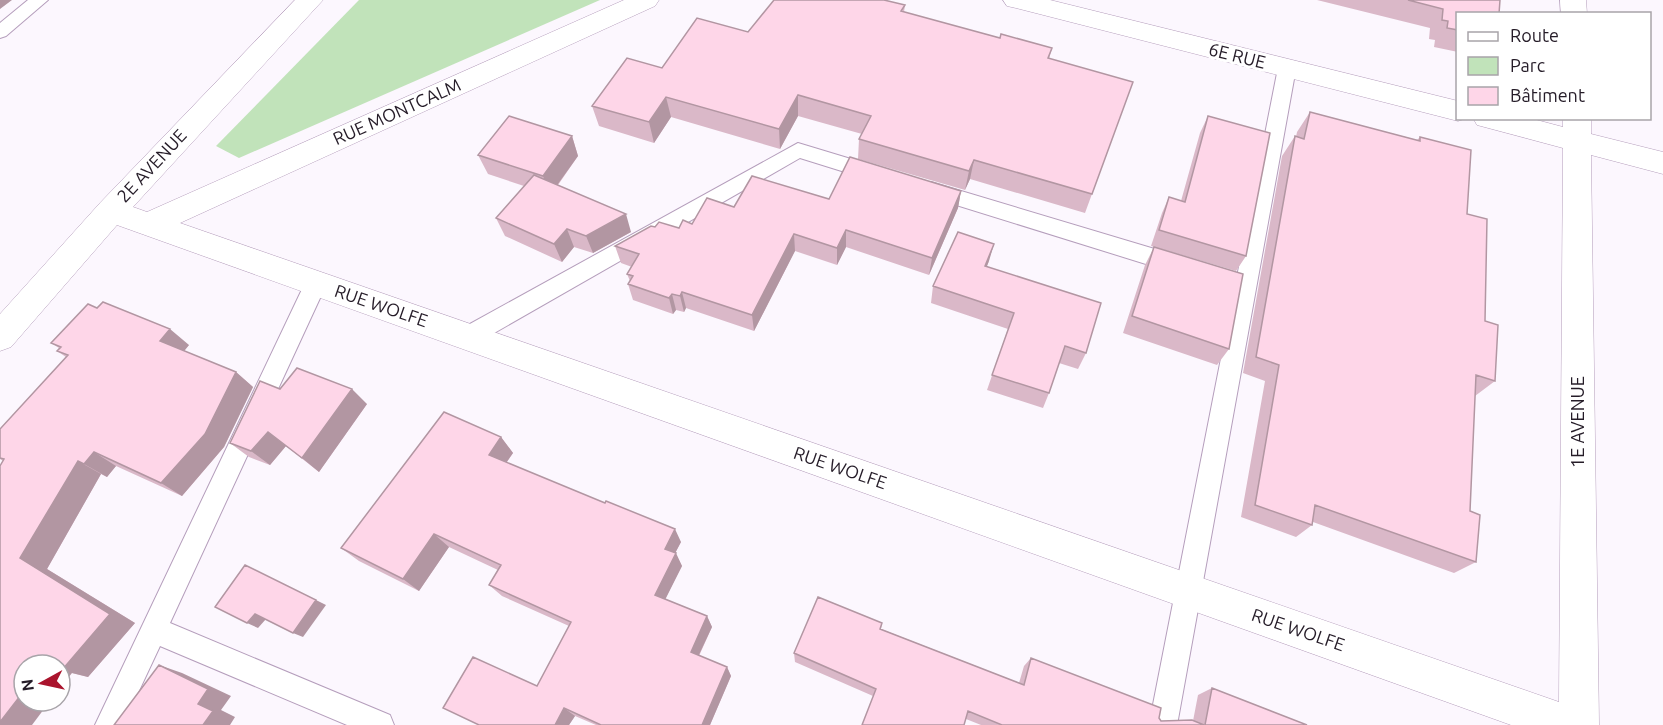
<svg xmlns="http://www.w3.org/2000/svg" width="1663" height="725" viewBox="0 0 1663 725" font-family="Ubuntu,sans-serif">
<style>
.green{fill:#c1e3ba}
.lines{fill:none;stroke-linecap:round;stroke-linejoin:round}
.service-casing{stroke:#b59ebc;stroke-width:2}
.minor-casing{stroke:#b59ebc;stroke-width:1}
.service{fill:#fff;fill-rule:evenodd}
.minor{fill:#fff;fill-rule:evenodd}
.wall{fill:#dab8c8}
.shaded-wall{fill:#b296a2}
.building{fill:#fed6e8;stroke:#b296a2;stroke-width:1.5}
.labels{text-anchor:middle;stroke-width:6;stroke-linejoin:round;paint-order:stroke}
.street-label{font-size:18px;fill:#251c28;stroke:#fff}
</style>
<rect width="100%" height="100%" fill="#fcf7fe"/>
<path class="green" d="M 359,0 L 600,0 L 239,158 L 216,146 Z"/>
<g class="lines">
<defs>
<path id="service" d="M 28,0 L 48,0 L 6,36 L 0,38 L 0,23 Z
M 1287,62 L 1293,63 L 1296,68 L 1177,725 L 1149,725 L 1278,68 L 1281,63 Z
M 798,143 L 884,169 L 887,174 L 884,179 L 877,182 L 800,158 L 475,344 L 467,346 L 459,344 L 456,337 L 459,330 Z
M 931,182 L 1178,256 L 1185,259 L 1189,265 L 1185,271 L 1178,274 L 924,195 L 921,190 L 924,185 Z
M 316,274 L 324,277 L 327,283 L 170,623 L 390,715 L 394,725 L 347,725 L 160,646 L 123,725 L 95,725 L 305,283 L 308,277 Z"/>
<path id="minor" d="M 295,0 L 323,0 L 133,207 L 147,212 L 624,0 L 659,0 L 655,6 L 180,223 L 1559,702 L 1563,148 L 1477,125 L 1473,118 L 1529,118 L 1563,127 L 1563,118 L 1591,118 L 1591,134 L 1663,152 L 1663,174 L 1591,155 L 1599,725 L 1511,725 L 117,225 L 11,347 L 0,351 L 0,314 L 100,203 Z
M 1003,0 L 1050,0 L 1458,101 L 1458,118 L 1467,118 L 1458,121 L 1016,8 L 1007,6 Z
M 1560,0 L 1586,0 L 1587,14 L 1561,14 Z"/>
</defs>
<use href="#service" class="service-casing"/>
<use href="#minor" class="minor-casing"/>
<use href="#service" class="service"/>
<use href="#minor" class="minor"/>
</g>
<path class="wall" d="M 1317,0 L 1500,0 L 1458,14 L 1458,52 L 1434,47 L 1435,40 L 1429,39 L 1430,28 Z
M 905,5 L 904,12 L 1000,38 L 1052,48 L 1049,59 L 1133,82 L 1085,213 L 970,179 L 965,190 L 858,159 L 859,139 L 862,134 L 798,116 L 780,149 L 671,117 L 654,143 L 599,126 L 592,106 L 662,68 L 748,32 Z
M 1310,112 L 1417,140 L 1420,137 L 1467,214 L 1495,381 L 1475,396 L 1470,511 L 1476,562 L 1454,573 L 1313,522 L 1312,525 L 1296,537 L 1241,517 L 1265,381 L 1243,373 L 1282,156 L 1295,136 L 1296,137 L 1297,132 Z
M 1208,116 L 1246,256 L 1236,271 L 1151,246 L 1162,213 L 1169,197 L 1181,201 L 1200,133 Z
M 572,136 L 578,156 L 558,185 L 631,232 L 593,253 L 574,247 L 562,262 L 505,236 L 496,218 L 524,186 L 488,174 L 478,155 Z
M 961,191 L 958,208 L 929,275 L 846,247 L 837,265 L 795,251 L 754,331 L 686,308 L 684,312 L 676,310 L 673,314 L 633,300 L 628,284 L 630,281 L 627,274 L 632,267 L 621,263 L 615,246 L 655,227 L 679,228 L 734,207 L 829,199 Z
M 1154,247 L 1229,349 L 1217,365 L 1123,333 L 1145,265 Z
M 989,261 L 987,266 L 1086,353 L 1078,369 L 1059,363 L 1049,393 L 1043,408 L 987,390 L 1008,329 L 931,303 L 933,286 Z
M 51,343 L 189,345 L 184,351 L 236,372 L 253,387 L 224,447 L 182,496 L 116,466 L 107,477 L 101,474 L 47,569 L 135,623 L 88,677 L 72,673 L 3,461 L 0,459 L 0,429 L 66,357 L 57,351 L 59,348 Z
M 280,389 L 367,404 L 319,472 L 286,446 L 270,465 L 249,457 L 230,443 Z
M 501,437 L 513,453 L 507,462 L 681,542 L 675,553 L 682,566 L 665,599 L 707,616 L 712,627 L 699,656 L 727,667 L 731,676 L 710,725 L 596,725 L 575,716 L 569,725 L 479,725 L 537,686 L 569,626 L 502,596 L 489,585 L 498,570 L 449,547 L 419,591 L 359,561 L 341,548 Z
M 882,623 L 881,629 L 1019,683 L 1024,666 L 1031,658 L 1159,718 L 1161,721 L 1193,721 L 1198,695 L 1212,688 L 1307,725 L 981,725 L 966,719 L 873,696 L 795,662 L 794,653 Z"/>
<path class="shaded-wall" d="M 0,0 L 12,0 L 0,9 Z
M 798,95 L 798,116 L 780,149 L 779,129 Z
M 666,97 L 671,117 L 654,143 L 649,122 Z
M 572,136 L 578,156 L 550,195 L 543,176 Z
M 974,160 L 970,179 L 965,190 L 969,171 Z
M 961,191 L 958,208 L 929,275 L 932,258 Z
M 626,214 L 631,232 L 593,253 L 586,236 Z
M 567,229 L 574,247 L 562,262 L 554,244 Z
M 846,230 L 846,247 L 837,265 L 837,248 Z
M 794,234 L 795,251 L 754,331 L 752,315 Z
M 994,244 L 989,261 L 980,283 L 985,266 Z
M 682,292 L 686,308 L 684,312 L 680,296 Z
M 672,294 L 676,310 L 673,314 L 669,298 Z
M 170,329 L 189,345 L 180,356 L 160,341 Z
M 236,372 L 253,387 L 224,447 L 182,496 L 161,483 Z
M 352,389 L 367,404 L 319,472 L 302,458 Z
M 268,432 L 286,446 L 270,465 L 251,451 Z
M 501,437 L 513,453 L 501,470 L 489,455 Z
M 94,452 L 116,466 L 107,477 L 84,464 Z
M 78,461 L 101,474 L 47,569 L 135,623 L 88,677 L 72,673 L 60,688 L 60,665 L 44,665 L 48,661 L 20,558 Z
M 675,529 L 681,542 L 671,561 L 665,549 Z
M 434,534 L 449,547 L 419,591 L 403,579 Z
M 676,553 L 682,566 L 662,606 L 655,595 Z
M 316,600 L 326,605 L 303,637 L 293,633 Z
M 255,614 L 266,619 L 258,628 L 247,623 Z
M 707,616 L 712,627 L 696,661 L 691,652 Z
M 159,665 L 182,673 L 231,696 L 221,710 L 235,717 L 230,725 L 203,725 L 198,704 Z
M 727,667 L 731,676 L 710,725 L 702,725 Z
M 24,691 L 24,701 L 50,701 L 32,725 L 0,725 L 0,722 Z
M 564,708 L 575,716 L 569,725 L 555,725 Z"/>
<path class="building" d="M 774,0 L 884,0 L 905,5 L 901,11 L 1000,38 L 1001,34 L 1052,48 L 1048,58 L 1133,82 L 1092,194 L 974,160 L 969,171 L 859,139 L 871,116 L 798,95 L 779,129 L 666,97 L 649,122 L 592,106 L 627,58 L 662,68 L 697,18 L 748,32 Z
M 1408,0 L 1500,0 L 1499,14 L 1458,14 L 1458,30 L 1447,28 L 1448,21 L 1442,20 L 1443,9 Z
M 1310,112 L 1420,141 L 1420,137 L 1471,150 L 1467,214 L 1487,219 L 1485,321 L 1498,325 L 1495,381 L 1476,375 L 1470,511 L 1480,515 L 1476,562 L 1315,505 L 1312,525 L 1255,505 L 1279,365 L 1256,357 L 1295,136 L 1304,139 Z
M 509,116 L 572,136 L 543,176 L 478,155 Z
M 1208,116 L 1270,133 L 1246,256 L 1159,230 L 1169,197 L 1185,202 Z
M 850,157 L 961,191 L 932,258 L 846,230 L 837,248 L 794,234 L 752,315 L 682,292 L 680,296 L 672,294 L 669,298 L 628,284 L 633,276 L 627,274 L 639,254 L 615,246 L 651,226 L 655,227 L 659,222 L 679,228 L 683,220 L 692,224 L 707,198 L 734,207 L 752,176 L 829,199 Z
M 534,175 L 626,214 L 586,236 L 567,229 L 554,244 L 496,218 Z
M 958,232 L 994,244 L 985,266 L 1101,303 L 1086,353 L 1065,346 L 1049,393 L 992,375 L 1014,313 L 933,286 Z
M 1154,247 L 1243,274 L 1229,349 L 1132,316 Z
M 103,302 L 170,329 L 160,341 L 236,372 L 205,434 L 161,483 L 94,452 L 84,464 L 78,461 L 20,558 L 110,614 L 62,670 L 60,669 L 60,665 L 54,665 L 48,661 L 44,665 L 24,665 L 24,691 L 0,722 L 0,466 L 4,459 L 0,458 L 0,429 L 68,355 L 57,351 L 61,347 L 51,343 L 88,304 L 97,308 Z
M 297,368 L 352,389 L 302,458 L 268,432 L 251,451 L 230,443 L 260,381 L 280,389 Z
M 444,412 L 501,437 L 489,455 L 605,503 L 606,501 L 675,529 L 665,549 L 676,553 L 655,595 L 707,616 L 691,652 L 727,667 L 702,725 L 601,725 L 564,708 L 555,725 L 479,725 L 443,708 L 473,657 L 537,686 L 571,622 L 489,585 L 501,565 L 434,534 L 403,579 L 341,548 Z
M 245,565 L 316,600 L 293,633 L 255,614 L 247,623 L 215,607 Z
M 818,597 L 882,623 L 880,629 L 1024,685 L 1031,658 L 1161,708 L 1159,718 L 1161,721 L 1192,720 L 1204,725 L 1002,725 L 968,711 L 964,725 L 862,725 L 876,689 L 794,653 Z
M 159,665 L 208,689 L 198,704 L 213,711 L 203,725 L 114,725 Z
M 1212,688 L 1307,725 L 1205,725 Z"/>
<g class="labels">
<g class="street-label">
<text transform="translate(1237 56) rotate(14)" y="6">6E RUE</text>
<text transform="translate(397 112) rotate(-24)" y="6">RUE MONTCALM</text>
<text transform="translate(152 166) rotate(-47)" y="6">2E AVENUE</text>
<text transform="translate(381 306) rotate(19)" y="6">RUE WOLFE</text>
<text transform="translate(1578 422) rotate(-90)" y="6">1E AVENUE</text>
<text transform="translate(840 468) rotate(19)" y="6">RUE WOLFE</text>
<text transform="translate(1298 630) rotate(19)" y="6">RUE WOLFE</text>
</g>
</g>
<rect x="1456" y="12" width="195" height="108" fill="#ffffff" stroke="#a8a4a9" stroke-width="1.5"/>
<rect x="1468" y="32" width="30" height="9" fill="#ffffff" stroke="#a8a4a9" stroke-width="1.5"/>
<text x="1510" y="42" font-size="18" fill="#251c28">Route</text>
<rect x="1468" y="57" width="30" height="18" fill="#c1e3ba" stroke="#a8a4a9" stroke-width="1.5"/>
<text x="1510" y="72" font-size="18" fill="#251c28">Parc</text>
<rect x="1468" y="87" width="30" height="18" fill="#fed6e8" stroke="#a8a4a9" stroke-width="1.5"/>
<text x="1510" y="102" font-size="18" fill="#251c28">Bâtiment</text>
<g transform="translate(42 683) rotate(262)"><circle r="28" fill="#ffffff" stroke="#a8a4a9" stroke-width="1.5"/>
<path d="M0-4.5L10 22L0 15L-10 22Z" fill="#aa142d"/>
<text y="-9" font-size="16" font-weight="bold" text-anchor="middle" fill="#251c28">N</text>
</g>
</svg>
